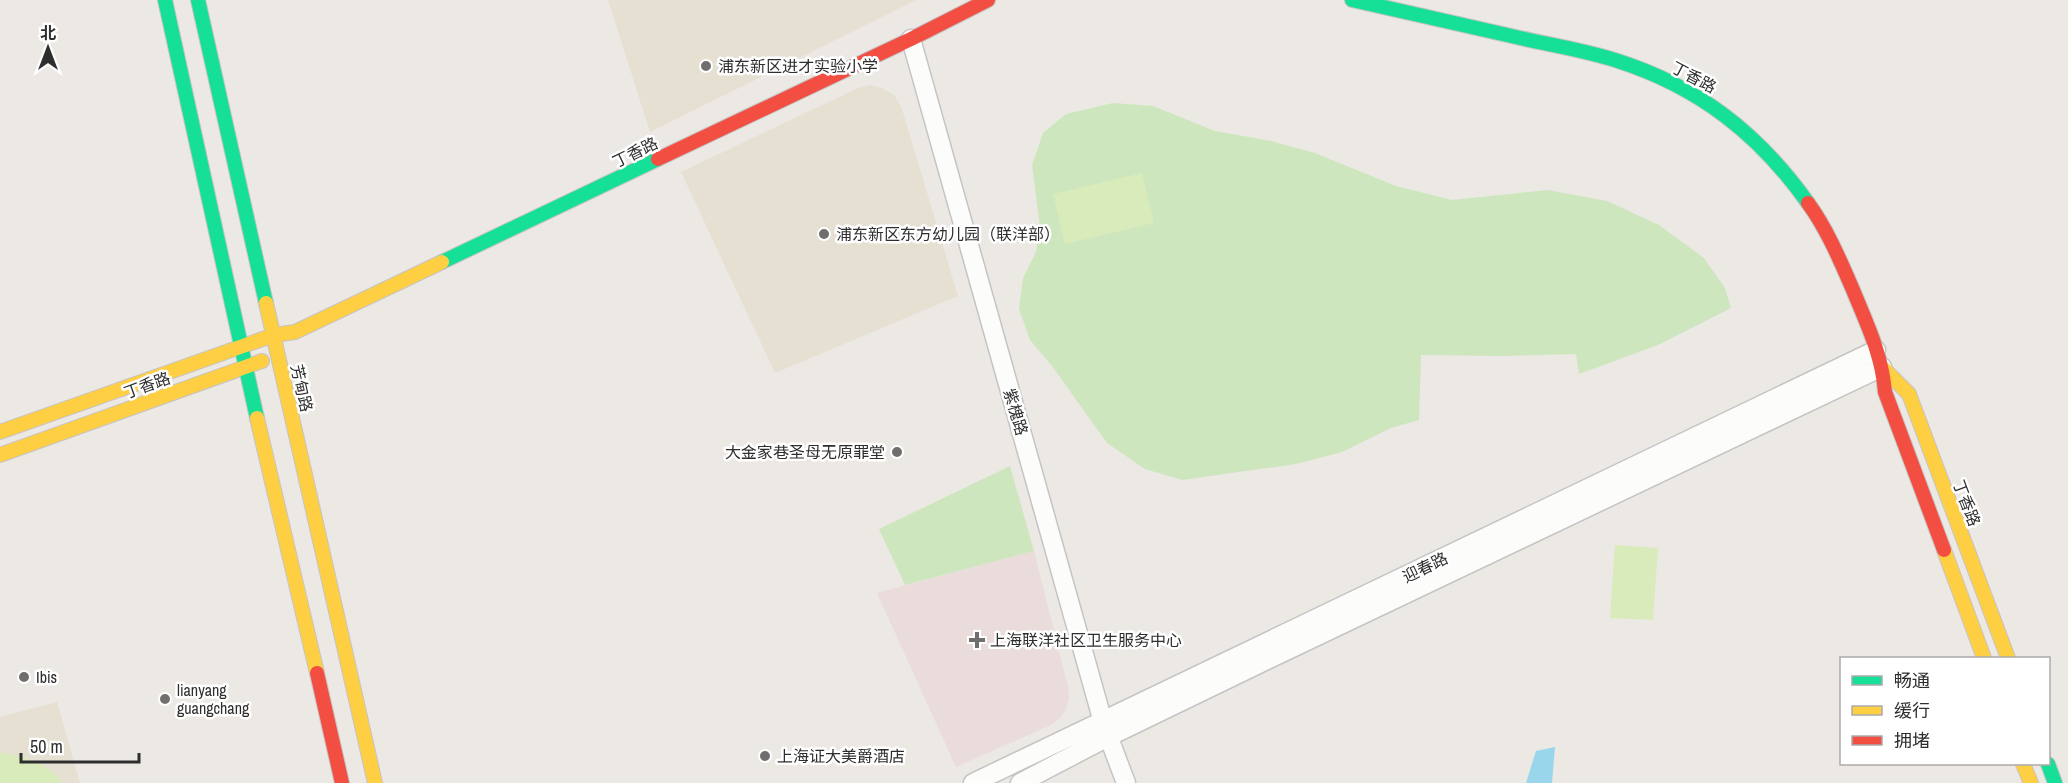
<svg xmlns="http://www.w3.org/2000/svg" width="2068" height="783" viewBox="0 0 2068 783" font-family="'Archivo Narrow','Noto Sans SC',sans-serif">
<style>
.education{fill:#e6e0d3}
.medical{fill:#e9dcdb}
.green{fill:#cee6be}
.pitch{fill:#d9eabb}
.water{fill:#99d6ec}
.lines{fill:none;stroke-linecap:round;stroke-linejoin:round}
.street-casing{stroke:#c5c4c5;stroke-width:21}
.fast-casing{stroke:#c5c4c5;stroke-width:16}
.slow-casing{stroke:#c5c4c5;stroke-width:16}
.jam-casing{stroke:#c5c4c5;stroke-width:16}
.street{stroke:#fcfcfb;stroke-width:18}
.fast{stroke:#16e098;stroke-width:14}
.slow{stroke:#ffcf43;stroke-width:14}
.jam{stroke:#f24e42;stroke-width:14}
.poi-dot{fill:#706f6e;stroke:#fff;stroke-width:2}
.labels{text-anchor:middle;stroke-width:5;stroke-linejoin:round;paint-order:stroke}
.poi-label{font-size:16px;fill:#2e2e2e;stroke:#fff;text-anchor:start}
.street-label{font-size:16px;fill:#2e2e2e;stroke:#fff}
</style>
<rect width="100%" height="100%" fill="#ece8e4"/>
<path class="education" d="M 608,0 L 916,0 L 650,132 Z
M 871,85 L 884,89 L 895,96 L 902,109 L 958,296 L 775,373 L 681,172 L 858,88 Z
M 57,702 L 80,783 L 0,783 L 0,717 Z"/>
<path class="medical" d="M 1034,551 L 1068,687 L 1069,698 L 1066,709 L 1061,717 L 1051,725 L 956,767 L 877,593 Z"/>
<path class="green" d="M 1113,103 L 1153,106 L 1215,131 L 1271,141 L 1315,153 L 1396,186 L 1452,200 L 1548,190 L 1607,201 L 1659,225 L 1704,258 L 1725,288 L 1731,308 L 1658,345 L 1579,374 L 1576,354 L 1503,356 L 1421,355 L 1419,420 L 1391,428 L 1342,452 L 1296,464 L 1182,480 L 1145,469 L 1107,443 L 1052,366 L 1030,340 L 1019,309 L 1023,278 L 1036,252 L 1040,227 L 1032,165 L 1043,133 L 1066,114 Z
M 1010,466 L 1034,551 L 905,585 L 879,529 Z"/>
<path class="pitch" d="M 1142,173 L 1154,223 L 1065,244 L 1053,194 Z
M 1615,545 L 1658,548 L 1653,620 L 1610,618 Z
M 0,753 C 24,756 47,763 63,783 L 0,783 Z"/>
<path class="water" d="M 1555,747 L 1552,783 L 1526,783 L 1536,751 Z"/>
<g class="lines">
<defs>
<path id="street" d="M 911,39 L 1103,722 L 1126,783
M 973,783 L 1876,350
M 1020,783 L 1108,737 L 1267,660 L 1882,367"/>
<path id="fast" d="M 165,0 L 257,418
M 198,0 L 266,303
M 1352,0 C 1407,12 1462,25 1516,37 C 1550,45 1585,50 1618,61 C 1699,87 1759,134 1808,203
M 442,262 L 658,159
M 2048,764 L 2055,783"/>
<path id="slow" d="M 266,303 L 375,783
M 1882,367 L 1909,394 L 2008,658
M 257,418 L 317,673
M 0,432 L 274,335 L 295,332 L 442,262
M 0,455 L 262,361
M 1944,550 L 1984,658
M 2023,764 L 2031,783"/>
<path id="jam" d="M 658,159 L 911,39 L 988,0
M 1808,203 C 1827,229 1840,260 1853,290 C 1867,324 1882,355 1885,392 L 1944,550
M 317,673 L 342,783"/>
</defs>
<use href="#street" class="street-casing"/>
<use href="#fast" class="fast-casing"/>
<use href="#slow" class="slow-casing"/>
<use href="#jam" class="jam-casing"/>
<use href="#street" class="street"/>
<use href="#fast" class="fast"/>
<use href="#slow" class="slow"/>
<use href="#jam" class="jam"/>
</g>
<g class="poi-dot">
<circle cx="706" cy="66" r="6"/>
<circle cx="824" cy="234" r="6"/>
<circle cx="897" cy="452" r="6"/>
<path d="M974 631h6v6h6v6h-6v6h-6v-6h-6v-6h6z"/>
<circle cx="24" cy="677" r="6"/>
<circle cx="165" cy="699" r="6"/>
<circle cx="765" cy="756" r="6"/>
</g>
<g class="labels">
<g class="poi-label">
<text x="718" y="72">浦东新区进才实验小学</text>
<text x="836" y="240">浦东新区东方幼儿园（联洋部）</text>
<text x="885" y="458" text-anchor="end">大金家巷圣母无原罪堂</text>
<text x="990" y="646">上海联洋社区卫生服务中心</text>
<text x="36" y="683">Ibis</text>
<text x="177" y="696">lianyang<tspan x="177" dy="18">guangchang</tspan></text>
<text x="777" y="762">上海证大美爵酒店</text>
</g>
<g class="street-label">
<text transform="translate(1694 77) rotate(28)" y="6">丁香路</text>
<text transform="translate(635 152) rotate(-26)" y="6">丁香路</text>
<text transform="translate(147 385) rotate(-20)" y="6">丁香路</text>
<text transform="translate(302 388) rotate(77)" y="6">芳甸路</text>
<text transform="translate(1016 412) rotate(74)" y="6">紫槐路</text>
<text transform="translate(1967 503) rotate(69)" y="6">丁香路</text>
<text transform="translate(1425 567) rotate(-26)" y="6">迎春路</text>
</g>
</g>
<rect x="1840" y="657" width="210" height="108" fill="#ffffff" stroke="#ababab" stroke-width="1.5"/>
<rect x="1852" y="676" width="30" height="9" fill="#16e098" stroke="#ababab" stroke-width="1.5"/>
<text x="1894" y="687" font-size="18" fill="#2e2e2e">畅通</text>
<rect x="1852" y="706" width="30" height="9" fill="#ffcf43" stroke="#ababab" stroke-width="1.5"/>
<text x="1894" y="717" font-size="18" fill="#2e2e2e">缓行</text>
<rect x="1852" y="736" width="30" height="9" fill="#f24e42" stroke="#ababab" stroke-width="1.5"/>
<text x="1894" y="747" font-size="18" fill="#2e2e2e">拥堵</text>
<g transform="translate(48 48)" stroke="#ffffff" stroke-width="4.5" paint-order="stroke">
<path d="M0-4.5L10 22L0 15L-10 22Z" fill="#2e2e2e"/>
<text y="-9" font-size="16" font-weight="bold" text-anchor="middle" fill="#2e2e2e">北</text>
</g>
<path d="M21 753v9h118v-9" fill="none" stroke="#2e2e2e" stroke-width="3"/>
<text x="30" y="753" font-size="18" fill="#2e2e2e" stroke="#ffffff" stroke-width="4.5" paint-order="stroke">50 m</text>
</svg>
